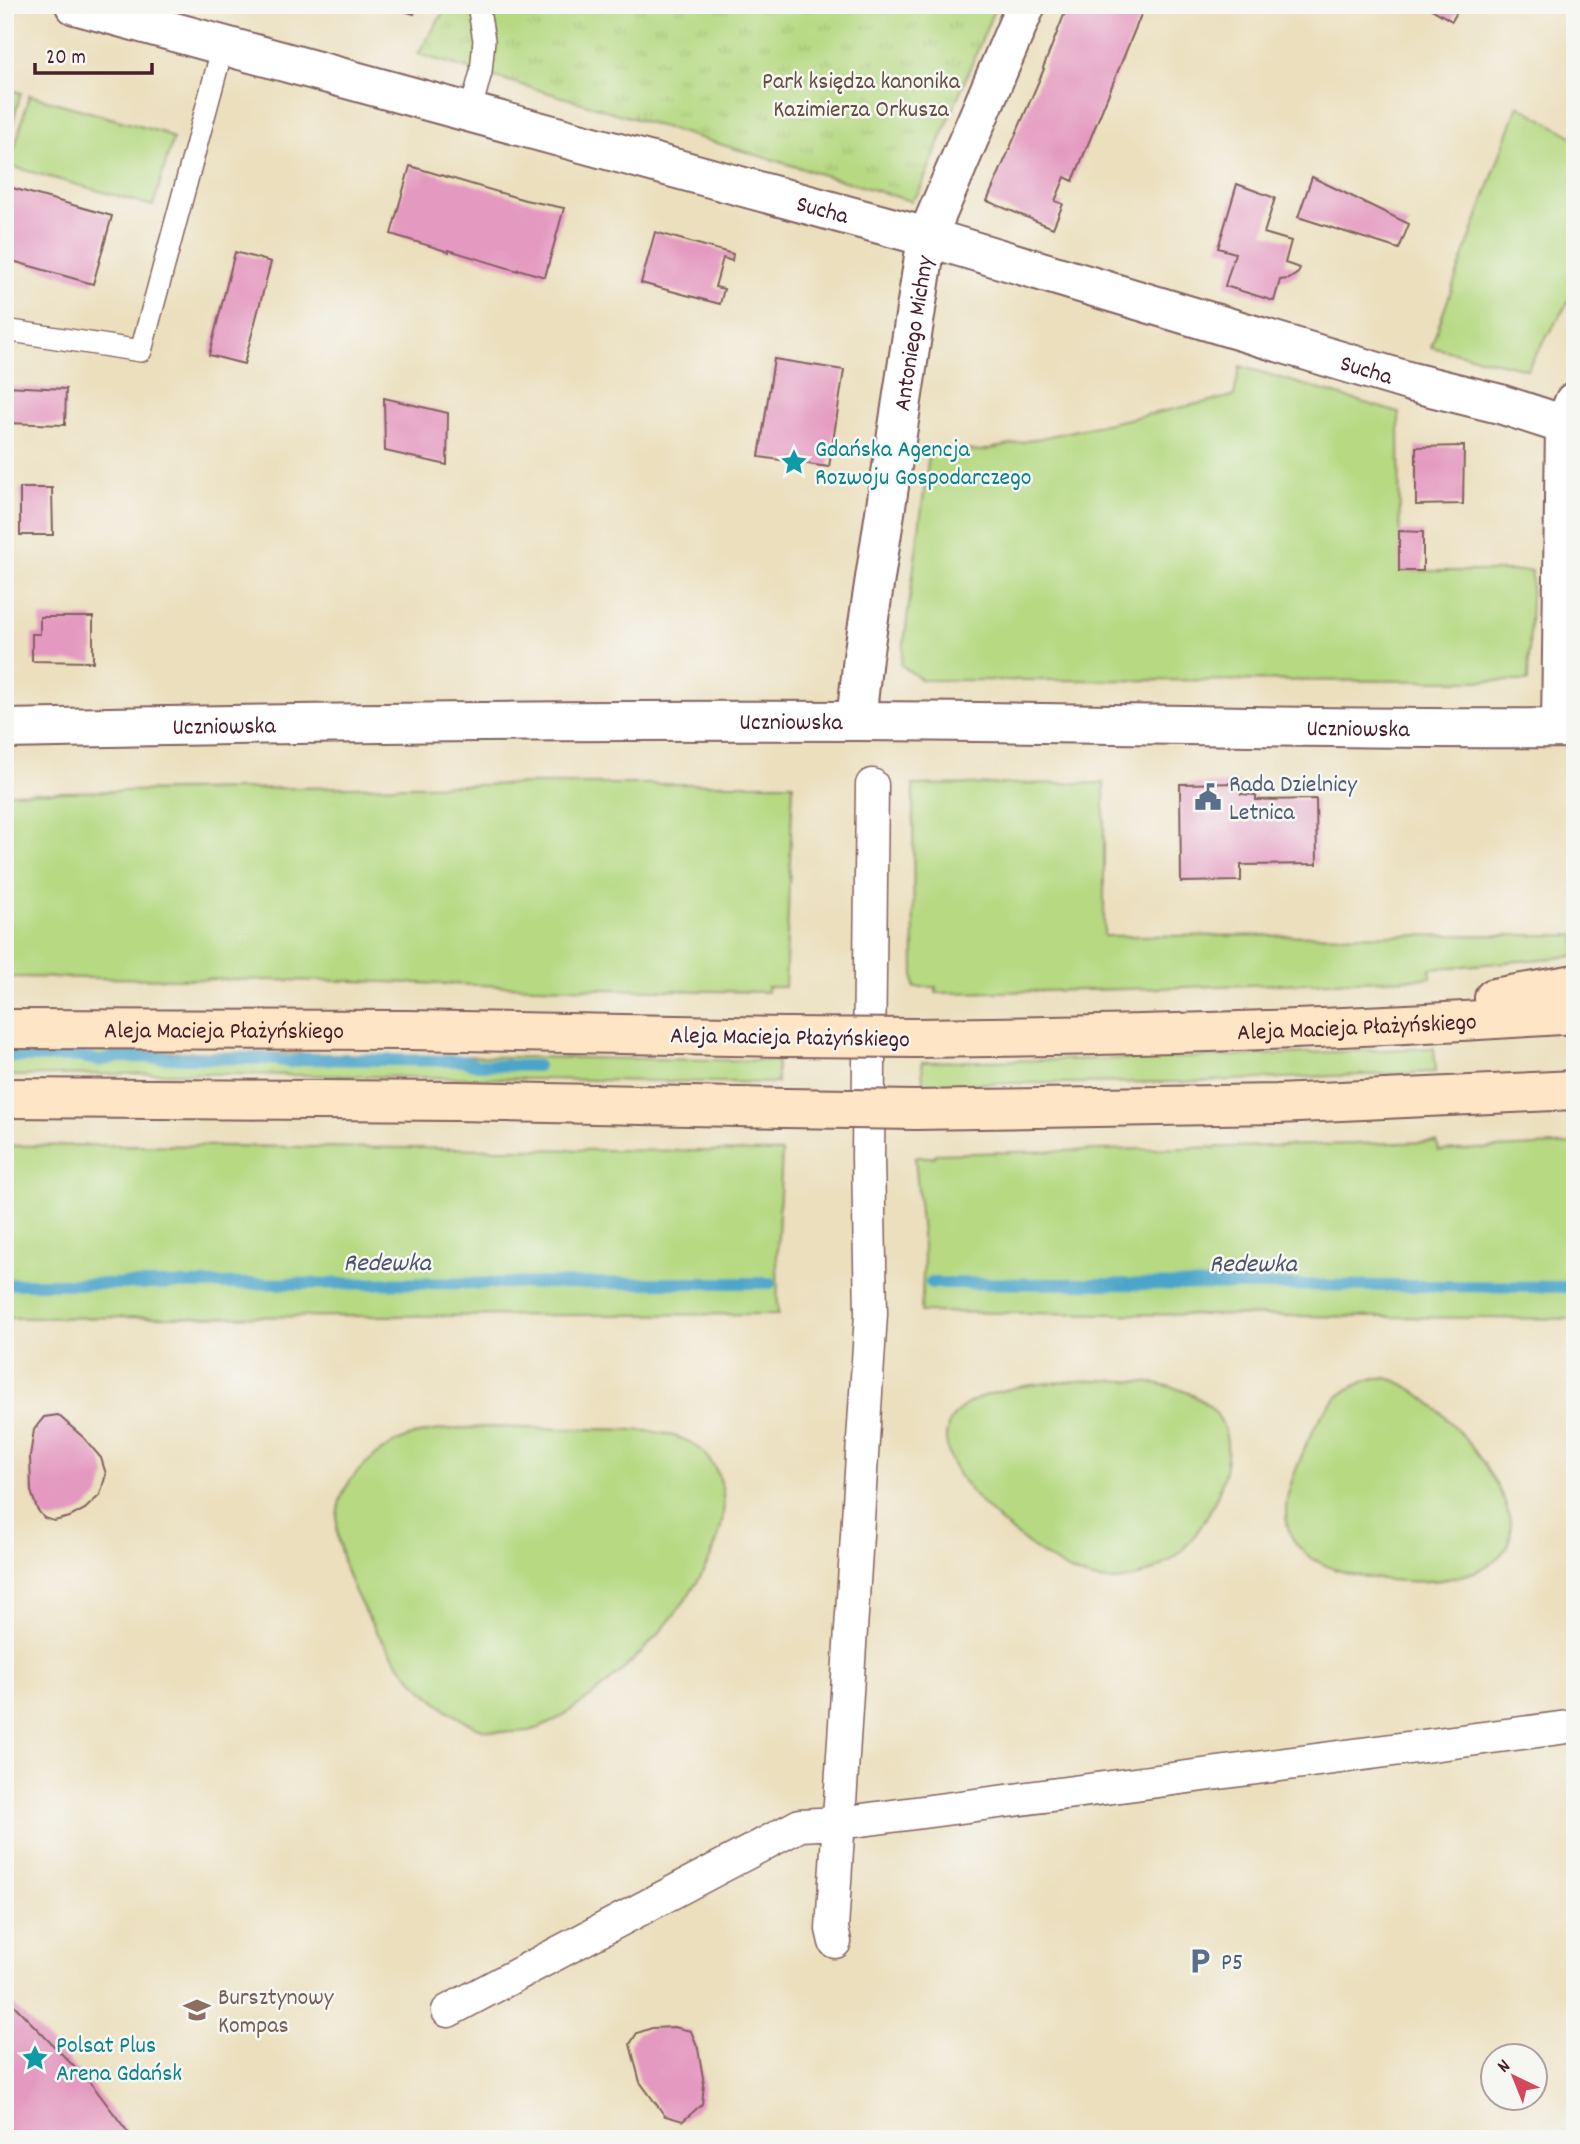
<svg xmlns="http://www.w3.org/2000/svg" width="1580" height="2144" viewBox="0 0 1580 2144" font-family="Dekko,sans-serif">
<style>
.green{fill:#b6d982;stroke:#807c56;stroke-width:2}
.park{fill:url(#park-tufts);stroke:#807c56;stroke-width:2}
.lines{fill:none;stroke-linecap:round;stroke-linejoin:round}
.stream{stroke:#4ca4c9;stroke-width:12}
.building{fill:#e499c0}
.service-casing{stroke:#82625e;stroke-width:24}
.pedestrian-casing{stroke:#82625e;stroke-width:35}
.minor-casing{stroke:#82625e;stroke-width:42}
.secondary-casing{stroke:#82625e;stroke-width:42}
.service{stroke:#fff;stroke-width:21}
.pedestrian{stroke:#fff;stroke-width:32}
.minor{stroke:#fff;stroke-width:38}
.secondary{stroke:#fde5c5;stroke-width:38}
.secondary-bridge-casing{stroke:#82625e;stroke-width:42;stroke-linecap:butt}
.secondary-bridge{stroke:#fde5c5;stroke-width:38}
.labels{text-anchor:middle;stroke-width:5;stroke-linejoin:round;paint-order:stroke}
.park-label{font-size:24px;fill:#654e41;stroke:#f6f6f2}
.street-label{font-size:24px;fill:#4a1f2b;stroke:#f6f6f2}
.culture-label{font-size:24px;fill:#0d838f;stroke:#f6f6f2;text-anchor:start}
.service-label{font-size:24px;fill:#4e5e75;stroke:#f6f6f2;text-anchor:start}
.education-label{font-size:24px;fill:#785e54;stroke:#f6f6f2;text-anchor:start}
.water-label{font-size:26px;font-style:italic;fill:#4b546a;stroke:#f6f6f2}
</style>
<defs>
<pattern id="park-tufts" width="24" height="20" patternUnits="userSpaceOnUse" patternTransform="scale(1.75)"><rect width="24" height="20" fill="#b6d982"/><path d="M3 7l-1-3M5 7V3M7 7l1-3M15 17l-1-3M17 17v-4M19 17l1-3" fill="none" stroke="#9eba70"/></pattern>
</defs>
<rect width="100%" height="100%" fill="#f6f6f2"/>
<filter id="ink" filterUnits="userSpaceOnUse"><feTurbulence type="fractalNoise" baseFrequency=".0143" numOctaves="2"/><feDisplacementMap in="SourceGraphic" scale="14" xChannelSelector="R" yChannelSelector="G"/><feConvolveMatrix kernelMatrix="1 2 1 2 8 2 1 2 1" color-interpolation-filters="sRGB"/></filter>
<filter id="wash" filterUnits="userSpaceOnUse"><feTurbulence type="fractalNoise" baseFrequency=".00686" numOctaves="4" result="noise"/><feDisplacementMap in="SourceGraphic" scale="28" xChannelSelector="R" yChannelSelector="G"/><feGaussianBlur stdDeviation="1.57" result="paint"/><feColorMatrix in="noise" values="0 0 0 0 0 0 0 0 0 0 0 0 0 0 0 0 0 1.4 0 .05"/><feComposite in="paint" operator="in"/></filter>
<g filter="url(#wash)">
<rect width="100%" height="100%" fill="#ebdfbd"/>
<path class="green" d="M 5,88 L 21,93 L 5,148 Z
M 29,95 L 164,133 L 173,139 L 153,206 L 10,166 Z
M 1518,105 L 1575,138 L 1575,291 L 1527,369 L 1431,347 Z
M 1240,366 L 1399,413 L 1400,571 L 1532,571 L 1528,681 L 922,680 L 901,665 L 930,447 L 981,451 L 1234,396 Z
M 1104,783 L 1104,936 L 1575,935 L 1575,956 L 1430,969 L 1431,978 C 1266,985 1101,991 936,993 L 936,987 L 914,987 L 913,785 Z
M 534,784 L 793,784 L 785,987 L 767,987 L 767,992 L 600,989 L 355,981 L 5,977 L 5,793 Z
M 1434,1048 L 1436,1072 L 1179,1082 L 923,1084 L 922,1062 L 1180,1058 Z
M 5,1049 L 777,1061 L 777,1083 L 172,1073 L 5,1076 Z
M 1437,1142 L 1439,1151 L 1575,1144 L 1575,1319 L 921,1312 L 924,1258 L 915,1157 L 934,1157 L 935,1154 Z
M 130,1145 L 782,1152 L 777,1256 L 778,1314 L 5,1318 L 5,1146 Z
M 1375,1378 C 1379,1378 1386,1377 1390,1379 C 1434,1390 1524,1495 1509,1542 C 1505,1554 1493,1562 1483,1568 C 1455,1582 1420,1583 1389,1580 C 1349,1576 1285,1564 1286,1511 C 1286,1492 1295,1473 1302,1455 C 1317,1416 1333,1390 1375,1378 Z
M 1098,1380 C 1136,1381 1178,1380 1209,1406 C 1252,1444 1210,1526 1176,1556 C 1162,1568 1142,1577 1123,1580 C 1109,1582 1090,1580 1077,1574 C 1038,1558 916,1467 953,1417 C 977,1384 1059,1382 1098,1380 Z
M 488,1427 C 521,1428 554,1429 587,1429 C 623,1430 664,1427 695,1445 C 703,1450 712,1462 716,1470 C 754,1547 640,1663 582,1703 C 566,1713 547,1728 528,1731 C 511,1733 491,1733 474,1726 C 458,1718 438,1704 424,1691 C 384,1654 323,1558 340,1501 C 348,1474 380,1448 406,1438 C 432,1428 461,1429 488,1427 Z"/>
<path class="park" d="M 448,5 L 996,5 L 919,192 L 911,201 L 418,54 Z"/>
<g class="lines">
<path class="stream" d="M 5,1057 L 82,1057 L 100,1061 L 117,1057 L 269,1059 L 291,1062 L 307,1059 L 463,1061 L 477,1065 L 537,1066
M 931,1283 L 1575,1287
M 5,1284 L 770,1283"/>
</g>
<g id="blocks">
<path class="building" d="M 386,5 L 417,5 L 414,14 Z
M 1068,5 L 1145,5 L 1073,181 L 1065,177 L 1055,201 L 1063,204 L 1053,228 L 987,201 L 1044,69 L 1043,68 Z
M 1425,5 L 1461,5 L 1452,21 Z
M 410,166 L 525,200 L 564,208 L 545,277 L 518,269 L 518,271 L 449,250 L 449,252 L 391,234 Z
M 1312,177 L 1409,224 L 1399,249 L 1298,217 Z
M 1237,184 L 1275,198 L 1264,233 L 1291,241 L 1285,263 L 1300,268 L 1298,273 L 1289,279 L 1280,280 L 1274,301 L 1225,286 L 1235,253 L 1218,248 Z
M 5,186 L 112,216 L 93,284 L 9,260 L 7,268 L 5,267 Z
M 655,232 L 733,254 L 732,261 L 723,258 L 715,287 L 724,289 L 720,304 L 641,283 Z
M 235,252 L 271,262 L 244,364 L 209,355 Z
M 774,359 L 844,370 L 829,467 L 759,457 Z
M 5,386 L 66,389 L 65,425 L 5,423 Z
M 384,398 L 448,413 L 447,465 L 385,451 Z
M 1464,446 L 1463,504 L 1416,505 L 1416,447 Z
M 20,488 L 52,488 L 53,535 L 20,535 Z
M 1399,531 L 1423,532 L 1423,571 L 1399,571 Z
M 40,617 L 93,617 L 93,662 L 32,661 L 32,634 L 40,634 Z
M 1241,783 L 1241,794 L 1256,795 L 1256,800 L 1316,799 L 1317,864 L 1241,865 L 1241,881 L 1181,882 L 1180,784 Z
M 58,1415 L 84,1438 L 101,1458 L 106,1474 L 100,1495 L 85,1509 L 70,1517 L 54,1521 L 44,1518 L 37,1509 L 31,1491 L 30,1456 L 34,1430 L 39,1423 L 44,1417 Z
M 5,1996 L 93,2086 L 133,2139 L 5,2139 Z
M 674,2027 L 691,2031 L 698,2048 L 704,2084 L 702,2104 L 683,2121 L 665,2116 L 640,2082 L 630,2044 L 637,2033 L 652,2028 Z"/>
</g>
</g>
<g filter="url(#ink)">
<use href="#blocks" fill-opacity="0" stroke="#82625e" stroke-width="2"/>
<g class="lines">
<defs>
<path id="service" d="M 470,113 L 481,72 L 484,40 L 478,5
M 5,330 L 141,351 L 223,46"/>
<path id="pedestrian" d="M 835,1942 L 832,1929 L 871,1314 L 868,1157 L 872,785
M 448,2011 L 800,1825 L 839,1823 L 1575,1726"/>
<g id="minor">
<path id="s1" d="M 75,5 L 927,237 L 1411,382 L 1500,404 L 1565,425"/>
<path id="s2" d="M 856,721 L 863,657 L 927,237 L 1026,5"/>
<path d="M 1561,728 L 1565,425 L 1574,402"/>
<path id="s3" d="M 5,729 C 289,723 573,720 857,721 C 1096,722 1335,730 1575,728"/>
</g>
<g id="secondary">
<path d="M 1494,998 L 1575,984"/>
<path id="s4" d="M 5,1029 L 407,1030 L 785,1037"/>
<path id="s5" d="M 916,1038 C 1135,1036 1355,1029 1575,1014"/>
<path d="M 5,1098 L 456,1101 L 785,1108"/>
<path d="M 915,1110 L 1277,1104 L 1575,1090"/>
</g>
</defs>
<use href="#service" class="service-casing"/>
<use href="#pedestrian" class="pedestrian-casing"/>
<use href="#minor" class="minor-casing"/>
<use href="#secondary" class="secondary-casing"/>
<use href="#service" class="service"/>
<use href="#pedestrian" class="pedestrian"/>
<use href="#minor" class="minor"/>
<use href="#secondary" class="secondary"/>
<defs>
<path id="secondary-bridge" d="M 785,1037 L 916,1038
M 785,1108 L 915,1110"/>
</defs>
<use href="#secondary-bridge" class="secondary-bridge-casing"/>
<use href="#secondary-bridge" class="secondary-bridge"/>
</g>
</g>
<defs>
<symbol id="sight-bare" viewBox="-9 -9 18 18"><path d="M0-6L1.8-2.2L6-1.7L2.9 1.2L3.7 5.4L0 3.3L-3.7 5.4L-2.9 1.2L-6-1.7L-1.8-2.2Z" fill="#0f9aa8" stroke="#f6f6f2" stroke-width="2.5" paint-order="stroke"/></symbol>
<symbol id="civic-bare" viewBox="-9 -9 18 18"><path d="M-.6-6.5H3V-4.5H.6V-3L4-1V1h2V6H-6V1h2V-1L-.6-3ZM-1.2 2.5V6h2.4V2.5Z" fill="#5c6f8a" stroke="#f6f6f2" stroke-width="2.5" paint-order="stroke"/></symbol>
<symbol id="parking-bare" viewBox="-9 -9 18 18"><path d="M-3.5-5.5H1a3.5 3.5 0 0 1 0 7H-1V5.5H-3.5ZM-1-3.4V-.6H.8a1.4 1.4 0 0 0 0-2.8Z" fill="#5c6f8a" stroke="#f6f6f2" stroke-width="2.5" paint-order="stroke"/></symbol>
<symbol id="school-bare" viewBox="-9 -9 18 18"><path d="M0-5L7-2L0 1L-7-2ZM-4 1L0 2.5L4 1V4Q0 6-4 4Z" fill="#8d6e63" stroke="#f6f6f2" stroke-width="2.5" paint-order="stroke"/></symbol>
</defs>
<g fill-rule="evenodd">
<use href="#sight-bare" x="775" y="443" width="38" height="38"/>
<use href="#civic-bare" x="1189" y="778" width="38" height="38"/>
<use href="#parking-bare" x="1181" y="1942" width="38" height="38"/>
<use href="#school-bare" x="178" y="1991" width="38" height="38"/>
<use href="#sight-bare" x="16" y="2039" width="38" height="38"/>
</g>
<g class="labels">
<g class="park-label">
<text x="861" y="88">Park księdza kanonika<tspan x="861" dy="28">Kazimierza Orkusza</tspan></text>
</g>
<g class="street-label">
<text dy="8" stroke="none"><textPath href="#s1" startOffset="775">Sucha</textPath></text>
<text dy="8" stroke="none"><textPath href="#s2" startOffset="392">Antoniego Michny</textPath></text>
<text dy="8" stroke="none"><textPath href="#s1" startOffset="1342">Sucha</textPath></text>
<text dy="8" stroke="none"><textPath href="#s3" startOffset="786">Uczniowska</textPath></text>
<text dy="8" stroke="none"><textPath href="#s3" startOffset="219">Uczniowska</textPath></text>
<text dy="8" stroke="none"><textPath href="#s3" startOffset="1353">Uczniowska</textPath></text>
<text dy="8" stroke="none"><textPath href="#s5" startOffset="441">Aleja Macieja Płażyńskiego</textPath></text>
<text dy="8" stroke="none"><textPath href="#s4" startOffset="219">Aleja Macieja Płażyńskiego</textPath></text>
<text transform="translate(790 1036) rotate(1)" y="8">Aleja Macieja Płażyńskiego</text>
</g>
<g class="culture-label">
<text x="815" y="456">Gdańska Agencja<tspan x="815" dy="28">Rozwoju Gospodarczego</tspan></text>
<text x="56" y="2052">Polsat Plus<tspan x="56" dy="28">Arena Gdańsk</tspan></text>
</g>
<g class="service-label">
<text x="1229" y="791">Rada Dzielnicy<tspan x="1229" dy="28">Letnica</tspan></text>
<text x="1221" y="1969">P5</text>
</g>
<g class="education-label">
<text x="218" y="2004">Bursztynowy<tspan x="218" dy="28">Kompas</tspan></text>
</g>
<g class="water-label">
<text x="387" y="1270">Redewka</text>
<text x="1253" y="1271">Redewka</text>
</g>
</g>
<rect width="1580" height="2144" fill="none" stroke="#f6f6f2" stroke-width="28"/>
<g transform="translate(1514 2077) rotate(317)"><circle r="33" fill="#f6f6f2" stroke="#b1a0a2" stroke-width="2"/>
<path d="M0-5L12 26L0 18L-12 26Z" fill="#d1495b"/>
<text y="-10" font-size="19" font-weight="bold" text-anchor="middle" fill="#4a1f2b">N</text>
</g>
<path d="M35 63v10h117v-10" fill="none" stroke="#4a1f2b" stroke-width="3.5"/>
<text x="46" y="63" font-size="21" fill="#4a1f2b" stroke="#f6f6f2" stroke-width="5" paint-order="stroke">20 m</text>
</svg>
